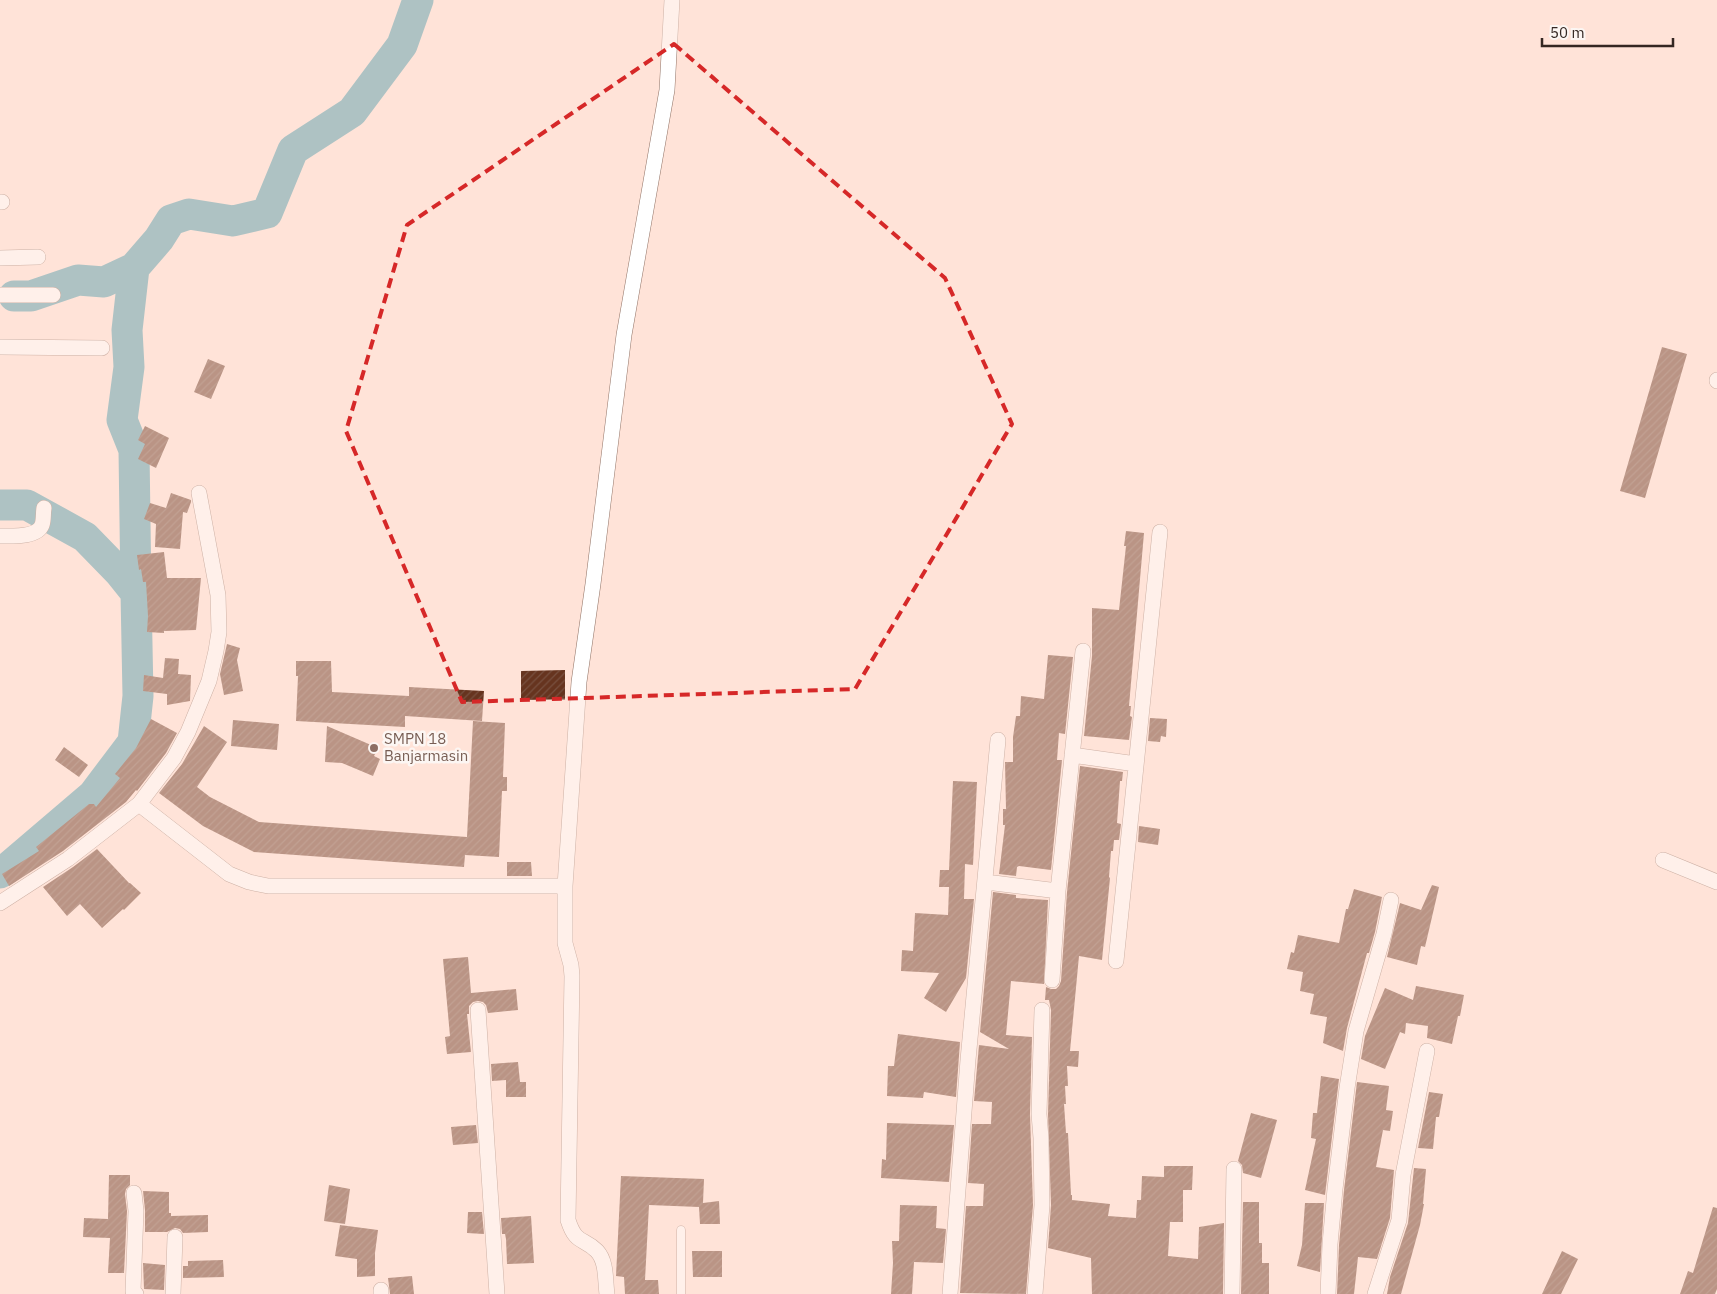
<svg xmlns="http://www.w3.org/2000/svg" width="1717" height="1294" viewBox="0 0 1717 1294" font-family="'IBM Plex Sans',sans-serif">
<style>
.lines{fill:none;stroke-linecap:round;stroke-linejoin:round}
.river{stroke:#4d9aa9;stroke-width:31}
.building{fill:url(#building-hatch)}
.service-casing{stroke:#927467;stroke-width:9}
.minor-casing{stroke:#927467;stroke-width:16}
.service{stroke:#fff;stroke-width:8}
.minor{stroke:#fff;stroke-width:15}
.marked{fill:none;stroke:#d62828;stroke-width:4;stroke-dasharray:10 6;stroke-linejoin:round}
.education-dot{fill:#8d6e63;stroke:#fcf6f3;stroke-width:2}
.labels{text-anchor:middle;stroke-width:5;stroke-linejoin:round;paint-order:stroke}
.education-label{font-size:15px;fill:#785e54;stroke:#fcf6f3;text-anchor:start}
</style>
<defs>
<pattern id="building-hatch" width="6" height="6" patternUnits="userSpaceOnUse" patternTransform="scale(1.25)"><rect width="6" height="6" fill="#66341f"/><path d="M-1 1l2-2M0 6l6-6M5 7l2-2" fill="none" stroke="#78503f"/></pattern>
</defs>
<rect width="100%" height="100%" fill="#ffe3d8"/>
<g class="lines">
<path class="river" d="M 14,296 L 31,296 L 78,280 L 104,282 L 134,268
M 0,505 L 27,505 L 85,537 L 120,573 L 136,593 L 138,696 L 133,742 L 93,795 L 5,870 L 0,873
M 136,593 L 134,450 L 122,420 L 129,367 L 127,330 L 134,268 L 159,239 L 171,220 L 189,214 L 233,221 L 267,213 L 293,150 L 352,112 L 402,45 L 418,0"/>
</g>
<path class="building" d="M 1662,347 L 1687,354 L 1645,498 L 1620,491 Z
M 208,359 L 225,366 L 211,399 L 194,392 Z
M 145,426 L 169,438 L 156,468 L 138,459 L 145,444 L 138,440 Z
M 171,493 L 191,500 L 191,502 L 187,513 L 183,512 L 180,549 L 155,547 L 156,524 L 144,519 L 150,503 L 166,508 Z
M 1126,531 L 1144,533 L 1129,706 L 1131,706 L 1130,716 L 1132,717 L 1129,740 L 1084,736 L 1092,656 L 1092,608 L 1119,610 L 1126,546 L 1124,546 Z
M 164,552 L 167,578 L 201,578 L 196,630 L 164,631 L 164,633 L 147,632 L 148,616 L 146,582 L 143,582 L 141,569 L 139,570 L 137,555 Z
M 227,644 L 240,648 L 237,660 L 243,691 L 224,695 L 220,674 Z
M 1048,655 L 1073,657 L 1065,734 L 1059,733 L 1057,760 L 1062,760 L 1051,870 L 1019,866 L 1017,867 L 1016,876 L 999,874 L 1005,825 L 1003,825 L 1003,809 L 1006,809 L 1005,762 L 1013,762 L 1013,737 L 1016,716 L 1020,716 L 1021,696 L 1044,699 Z
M 165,658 L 179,659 L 178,674 L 191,675 L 190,701 L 167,705 L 167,694 L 143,691 L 144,675 L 163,678 Z
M 296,661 L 331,661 L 332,692 L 409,696 L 409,687 L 484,691 L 482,721 L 405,716 L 405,727 L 296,721 L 298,676 L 296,676 Z
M 565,670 L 565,700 L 521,700 L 521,671 Z
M 1150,718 L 1167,719 L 1166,737 L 1161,736 L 1160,742 L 1148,741 Z
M 151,719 L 177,733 L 166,753 L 137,791 L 136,790 L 126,802 L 63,851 L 9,886 L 2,874 L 39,851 L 36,847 L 89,804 L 94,804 L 96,807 L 120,778 L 115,774 L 136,748 Z
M 233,720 L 279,724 L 277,750 L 231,746 Z
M 473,721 L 505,723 L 503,777 L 507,777 L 507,791 L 502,791 L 499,857 L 465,855 L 464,867 L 254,852 L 203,826 L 159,793 L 182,764 L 204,726 L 227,742 L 197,787 L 210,797 L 259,822 L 467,837 Z
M 327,726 L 378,748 L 374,756 L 380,759 L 373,776 L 342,763 L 325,762 Z
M 64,747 L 88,765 L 79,777 L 55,760 Z
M 1080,766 L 1123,772 L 1122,781 L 1120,781 L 1117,823 L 1121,824 L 1119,840 L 1114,840 L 1113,851 L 1111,851 L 1109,877 L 1110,878 L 1102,960 L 1079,956 L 1070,1051 L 1079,1051 L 1078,1067 L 1067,1066 L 1068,1086 L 1065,1086 L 1066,1104 L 1064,1104 L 1066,1133 L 1068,1133 L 1071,1195 L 1072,1195 L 1072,1200 L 1110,1204 L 1108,1216 L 1136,1218 L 1137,1200 L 1141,1200 L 1142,1176 L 1164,1177 L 1164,1166 L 1193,1166 L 1192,1190 L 1183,1190 L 1183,1222 L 1170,1222 L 1168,1256 L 1198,1259 L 1199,1227 L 1224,1223 L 1223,1294 L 1092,1294 L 1091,1258 L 1048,1248 L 1051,1205 L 1048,1114 L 1051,1010 L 1049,1000 L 1045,1000 L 1046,987 L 1051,989 L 1056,989 L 1059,986 L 1061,981 L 1067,892 Z
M 953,781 L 977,782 L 973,865 L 965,864 L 964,899 L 974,899 L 966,978 L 946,1012 L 924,998 L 939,973 L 901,971 L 902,950 L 913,951 L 915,913 L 948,915 L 949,887 L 939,887 L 940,870 L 949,870 Z
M 1139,826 L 1160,829 L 1158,845 L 1138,842 Z
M 97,849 L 129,883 L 130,883 L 141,893 L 124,910 L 123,909 L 102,928 L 80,904 L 67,916 L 43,887 L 73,867 Z
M 507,862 L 531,862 L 532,876 L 507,876 Z
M 1432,885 L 1439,887 L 1425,947 L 1421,946 L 1417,965 L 1387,957 L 1400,903 L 1421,910 Z
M 1354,889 L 1382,897 L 1375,932 L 1369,953 L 1367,953 L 1347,1028 L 1343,1051 L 1323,1043 L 1327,1017 L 1310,1014 L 1314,994 L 1300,991 L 1303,972 L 1287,969 L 1291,952 L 1294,953 L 1298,935 L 1339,943 L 1346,909 L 1348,909 Z
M 993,892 L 1016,895 L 1016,898 L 1048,900 L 1044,984 L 1011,981 L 1006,1035 L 1032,1037 L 1030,1114 L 1033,1205 L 1026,1294 L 960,1293 L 966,1206 L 983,1206 L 984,1184 L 968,1183 L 972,1124 L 991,1124 L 992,1102 L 974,1101 L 979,1045 L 1009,1049 L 980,1032 Z
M 468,957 L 471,993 L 516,989 L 518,1010 L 488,1013 L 486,1005 L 483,1002 L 478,1001 L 473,1002 L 469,1006 L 469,1014 L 467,1014 L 471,1052 L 447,1054 L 445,1037 L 450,1036 L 443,959 Z
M 1416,986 L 1464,995 L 1460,1016 L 1458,1016 L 1452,1044 L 1427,1038 L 1428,1026 L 1406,1023 L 1405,1034 L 1400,1032 L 1385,1069 L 1361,1059 L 1365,1036 L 1385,988 L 1413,1000 Z
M 898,1034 L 960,1042 L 956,1097 L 924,1092 L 923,1098 L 887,1096 L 888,1066 L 894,1066 Z
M 518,1062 L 520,1082 L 526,1082 L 526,1097 L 506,1097 L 506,1080 L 492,1081 L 491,1064 Z
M 1321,1076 L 1339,1079 L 1325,1195 L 1305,1190 L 1316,1139 L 1311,1138 L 1313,1113 L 1317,1113 Z
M 1357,1082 L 1389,1086 L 1386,1110 L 1393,1111 L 1390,1131 L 1383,1130 L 1376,1167 L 1394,1170 L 1390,1218 L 1377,1259 L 1358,1257 L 1354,1294 L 1337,1294 L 1339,1245 L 1344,1190 Z
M 1429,1092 L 1443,1094 L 1439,1117 L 1436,1117 L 1433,1149 L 1418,1148 Z
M 1251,1113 L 1277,1120 L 1261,1178 L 1243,1173 L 1242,1165 L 1238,1161 Z
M 887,1123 L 954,1125 L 949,1182 L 881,1178 L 882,1159 L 886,1160 Z
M 476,1125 L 478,1143 L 453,1145 L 451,1127 Z
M 1414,1168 L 1426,1169 L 1423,1204 L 1424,1204 L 1420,1225 L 1401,1294 L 1387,1294 L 1390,1277 L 1408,1223 Z
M 109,1175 L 130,1175 L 130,1185 L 126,1189 L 125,1194 L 127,1211 L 124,1273 L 108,1273 L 110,1238 L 83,1237 L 84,1218 L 108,1219 Z
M 621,1176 L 704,1179 L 703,1203 L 719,1201 L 720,1224 L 700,1224 L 699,1207 L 649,1205 L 645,1280 L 658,1280 L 659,1294 L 625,1294 L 624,1277 L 616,1276 Z
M 329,1185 L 350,1189 L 345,1224 L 324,1221 Z
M 143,1191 L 169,1192 L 169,1213 L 171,1213 L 171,1216 L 208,1215 L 208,1232 L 183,1233 L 180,1229 L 175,1228 L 167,1232 L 145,1232 L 145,1210 Z
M 1243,1202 L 1259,1202 L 1259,1243 L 1262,1243 L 1262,1263 L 1269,1263 L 1269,1294 L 1241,1294 Z
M 1305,1203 L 1324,1203 L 1320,1272 L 1297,1266 L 1302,1245 Z
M 900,1205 L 937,1206 L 936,1228 L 946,1229 L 943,1263 L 914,1262 L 912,1294 L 891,1294 L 893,1263 L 892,1241 L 899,1241 Z
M 1713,1207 L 1717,1208 L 1717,1289 L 1715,1294 L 1680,1294 L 1688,1271 L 1693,1273 Z
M 468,1212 L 482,1212 L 484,1234 L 467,1233 Z
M 531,1216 L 534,1263 L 507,1264 L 506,1239 L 505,1234 L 502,1234 L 501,1218 Z
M 340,1225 L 378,1230 L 375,1253 L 375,1276 L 357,1277 L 357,1259 L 335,1256 Z
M 692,1251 L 722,1251 L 722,1277 L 693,1277 Z
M 1562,1251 L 1578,1259 L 1561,1294 L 1542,1294 Z
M 223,1260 L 224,1277 L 183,1278 L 183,1266 L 188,1266 L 188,1261 Z
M 143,1263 L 165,1265 L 164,1290 L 144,1289 Z
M 412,1276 L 414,1294 L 390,1294 L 388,1278 Z"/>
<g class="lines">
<defs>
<path id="service" d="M 681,1294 L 681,1230"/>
<path id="minor" d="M 0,202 L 2,202
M 0,258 L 38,257
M 0,295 L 53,295
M 0,347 L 102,348
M 1717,380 L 1717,381
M 0,536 C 11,536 37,538 42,525 C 44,520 43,513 44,508
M 1072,755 L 1136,764
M 139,804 L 229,874 L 249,882 L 268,886 L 565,886
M 1663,860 L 1717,882
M 986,882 L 1058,891
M 0,903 L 68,859 L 139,804 L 174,758 L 188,732 L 209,681 L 216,651 L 219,632 L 218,595 L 199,493
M 1116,961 L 1160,532
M 1052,980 L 1058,891 L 1083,651
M 478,1010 L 497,1294
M 134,1193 L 136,1211 L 133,1291 L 136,1294
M 381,1290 L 381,1294
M 173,1294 L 175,1237
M 607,1294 C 605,1280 607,1262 597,1251 C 583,1237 576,1245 568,1220 L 572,976 L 571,965 L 565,943 L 565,886 L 579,682 L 593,584 L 624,335 L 667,90 L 672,0
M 950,1294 L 968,1060 L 998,740
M 1035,1294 L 1042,1205 L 1041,1138 L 1039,1114 L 1042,1010
M 1232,1294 L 1234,1169
M 1328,1294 L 1330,1244 L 1335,1189 L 1347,1088 L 1356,1031 L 1384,934 L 1391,900
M 1375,1294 L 1399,1220 L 1403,1175 L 1427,1051"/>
</defs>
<use href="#service" class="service-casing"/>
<use href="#minor" class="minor-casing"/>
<use href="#service" class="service"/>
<use href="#minor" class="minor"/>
</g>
<path d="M0 0H1717V1294H0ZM 674,44 L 945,278 L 1012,424 L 855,689 L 462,702 L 346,431 L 407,225 Z" fill="#ffe3d8" fill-opacity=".55" fill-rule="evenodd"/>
<path class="marked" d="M 674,44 L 945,278 L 1012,424 L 855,689 L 462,702 L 346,431 L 407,225 Z"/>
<circle class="education-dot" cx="374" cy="748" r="5"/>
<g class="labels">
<g class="education-label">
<text x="384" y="744">SMPN 18<tspan x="384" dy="17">Banjarmasin</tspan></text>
</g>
</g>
<path d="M1542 38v8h131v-8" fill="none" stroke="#342722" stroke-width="2.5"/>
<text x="1550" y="38" font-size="15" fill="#342722" stroke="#fcf6f3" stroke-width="4" paint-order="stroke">50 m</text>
</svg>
